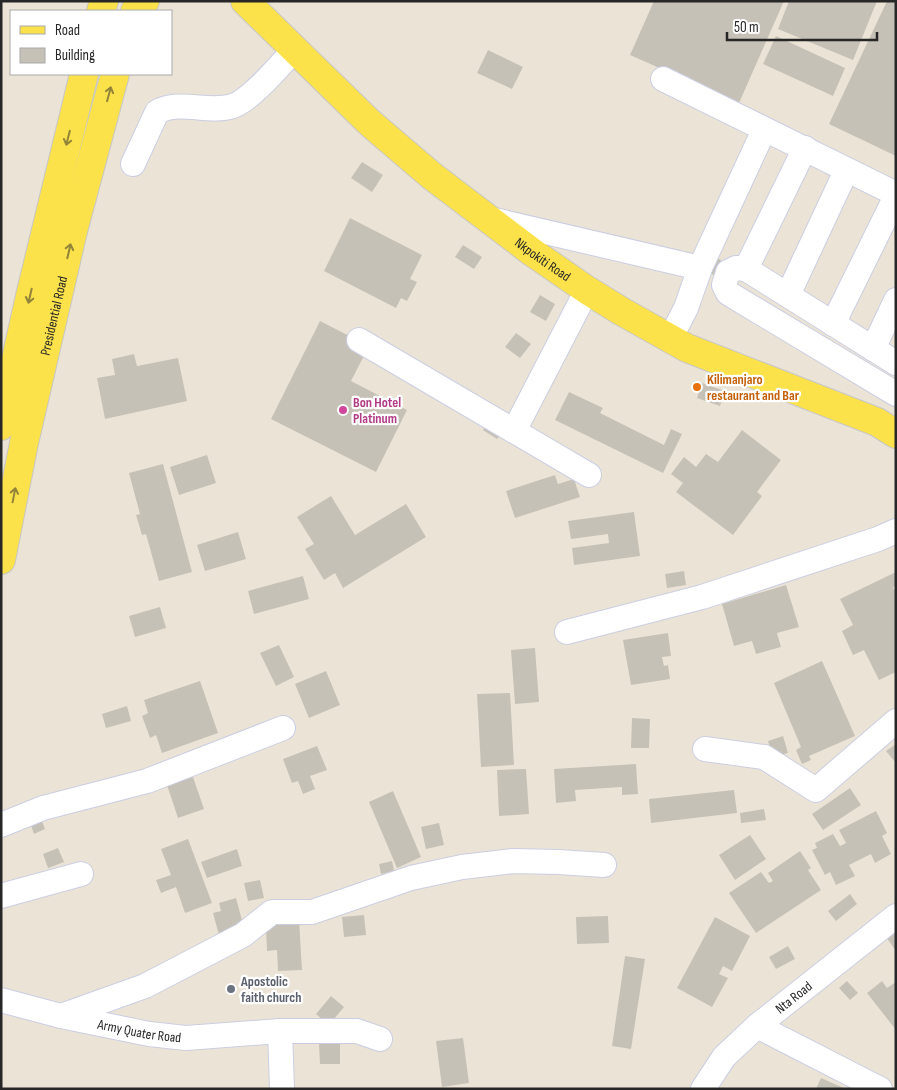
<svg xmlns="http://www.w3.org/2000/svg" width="897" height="1090" viewBox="0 0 897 1090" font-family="'Sofia Sans Condensed',sans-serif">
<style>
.building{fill:#c6c1b6}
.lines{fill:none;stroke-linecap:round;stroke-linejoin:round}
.minor-casing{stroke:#cbcee2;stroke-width:26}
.major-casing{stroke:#c7c7c7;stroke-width:30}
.minor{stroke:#fff;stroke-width:24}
.major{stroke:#fce24a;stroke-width:28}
.oneway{stroke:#928438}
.food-dot{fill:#e8710a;stroke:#fff;stroke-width:2}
.hotel-dot{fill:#d1479c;stroke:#fff;stroke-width:2}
.worship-dot{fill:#6b7280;stroke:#fff;stroke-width:2}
.labels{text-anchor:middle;stroke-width:4.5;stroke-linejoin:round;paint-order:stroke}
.street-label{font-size:14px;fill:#272727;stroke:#fff}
.food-label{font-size:14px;font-weight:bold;fill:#c56008;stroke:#fff;text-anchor:start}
.hotel-label{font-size:14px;font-weight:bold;fill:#b23c85;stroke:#fff;text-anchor:start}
.worship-label{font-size:14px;font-weight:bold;fill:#5b616d;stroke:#fff;text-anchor:start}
</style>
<rect width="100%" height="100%" fill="#ebe4d6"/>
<path class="building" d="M 654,1 L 784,1 L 739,103 L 630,55 Z
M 789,1 L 877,1 L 853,60 L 778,29 Z
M 887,1 L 896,1 L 896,156 L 829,124 Z
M 776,36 L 845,68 L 833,96 L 763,64 Z
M 488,50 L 523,67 L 512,89 L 477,73 Z
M 362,162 L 383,175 L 372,192 L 351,178 Z
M 350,218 L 422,255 L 410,279 L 417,282 L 407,301 L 401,298 L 396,308 L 324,271 Z
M 463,245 L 482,257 L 474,269 L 455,257 Z
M 712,256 L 721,260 L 714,275 L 705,271 Z
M 540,295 L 555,304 L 546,321 L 530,312 Z
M 320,321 L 369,346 L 351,381 L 407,410 L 376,472 L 271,419 Z
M 516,333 L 531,344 L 520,358 L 505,347 Z
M 134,354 L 137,366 L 178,358 L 187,401 L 105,419 L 97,378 L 115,375 L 112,359 Z
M 702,383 L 725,391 L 720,406 L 697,398 Z
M 569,392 L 603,408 L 600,413 L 664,445 L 671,429 L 682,434 L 663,473 L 555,420 Z
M 490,418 L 505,428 L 497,439 L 483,430 Z
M 742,430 L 781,460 L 757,492 L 762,496 L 733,535 L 676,492 L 683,483 L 671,474 L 684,457 L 696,467 L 706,454 L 718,462 Z
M 207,455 L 216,483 L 179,495 L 170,467 Z
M 163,464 L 192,572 L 159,581 L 146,534 L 142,535 L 136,515 L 140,514 L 129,473 Z
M 555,475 L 558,484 L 574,479 L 580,497 L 515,518 L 506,491 Z
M 331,496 L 355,535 L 406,504 L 426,537 L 343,588 L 335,573 L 324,580 L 305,549 L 314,544 L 297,517 Z
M 634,512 L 640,556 L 574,565 L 572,548 L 609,543 L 608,534 L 571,539 L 568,521 Z
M 238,532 L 246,559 L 205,571 L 197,545 Z
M 684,571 L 686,585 L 667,588 L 665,574 Z
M 896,572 L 896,586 L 893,587 L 894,590 L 896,589 L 896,672 L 879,680 L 864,650 L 853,655 L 842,631 L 853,625 L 840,599 Z
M 303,576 L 309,599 L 254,614 L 248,591 Z
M 786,585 L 799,627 L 777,633 L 781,647 L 756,654 L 752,641 L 734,646 L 722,604 Z
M 160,607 L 166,628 L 135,637 L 129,616 Z
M 668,633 L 671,656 L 662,657 L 664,666 L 668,665 L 670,679 L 631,685 L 623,640 Z
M 279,645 L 294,677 L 276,686 L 260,653 Z
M 535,648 L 539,702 L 515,704 L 511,650 Z
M 822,661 L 855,736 L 809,756 L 811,760 L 802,764 L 796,750 L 801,747 L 774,683 Z
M 326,671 L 340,705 L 309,718 L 295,684 Z
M 200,681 L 218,733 L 162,753 L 156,735 L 150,738 L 142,716 L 148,713 L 144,700 Z
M 510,693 L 514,765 L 481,767 L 477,694 Z
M 127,706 L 131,721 L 106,728 L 102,714 Z
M 632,718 L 650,719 L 649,748 L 631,748 Z
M 783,736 L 788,753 L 773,757 L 768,741 Z
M 896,744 L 896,763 L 886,751 Z
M 317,746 L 327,770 L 310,776 L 315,789 L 303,794 L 298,781 L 292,783 L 283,759 Z
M 636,764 L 638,794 L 622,795 L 622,787 L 575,790 L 576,801 L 556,803 L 554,769 Z
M 526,769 L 529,814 L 499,816 L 497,770 Z
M 193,777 L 204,809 L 178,818 L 167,785 Z
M 850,788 L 861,805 L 823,830 L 812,814 Z
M 734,790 L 737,813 L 651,823 L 649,799 Z
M 393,791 L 421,857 L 397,868 L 369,802 Z
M 764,809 L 766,820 L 741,823 L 740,813 Z
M 876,811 L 887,833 L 882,836 L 891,854 L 875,863 L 871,854 L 849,865 L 855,876 L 836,885 L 830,872 L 825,875 L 812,850 L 817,848 L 815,843 L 833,834 L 840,846 L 846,843 L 839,830 Z
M 40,816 L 45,829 L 34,834 L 29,820 Z
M 439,823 L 444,845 L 426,849 L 421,827 Z
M 750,835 L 766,859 L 735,880 L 719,855 Z
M 188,839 L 212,903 L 185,913 L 176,887 L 161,893 L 156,880 L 171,875 L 161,849 Z
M 58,848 L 64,862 L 48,868 L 43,854 Z
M 237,849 L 242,866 L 207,878 L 201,862 Z
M 800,851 L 811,868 L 808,870 L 821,890 L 756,933 L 729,893 L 761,872 L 769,883 L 773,881 L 768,873 Z
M 392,861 L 394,871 L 381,874 L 379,864 Z
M 260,880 L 264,898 L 248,901 L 244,883 Z
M 850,894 L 857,904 L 836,921 L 828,911 Z
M 236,898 L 244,928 L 219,935 L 213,913 L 221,911 L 219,903 Z
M 364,915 L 366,935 L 344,937 L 342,917 Z
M 608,916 L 609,943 L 577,944 L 576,917 Z
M 715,917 L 750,936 L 732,971 L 723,966 L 719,974 L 728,978 L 712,1007 L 677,988 Z
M 299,919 L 302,970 L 278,971 L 277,950 L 267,951 L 266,926 L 276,926 L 276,920 Z
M 896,931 L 896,951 L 886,937 Z
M 788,946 L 795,959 L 776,969 L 769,957 Z
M 625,956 L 645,959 L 631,1049 L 612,1046 Z
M 847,981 L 858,993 L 850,1000 L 839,988 Z
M 882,981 L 887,988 L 896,982 L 896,1030 L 867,993 Z
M 331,996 L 344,1007 L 329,1025 L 316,1014 Z
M 463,1038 L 469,1083 L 442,1087 L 436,1041 Z
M 319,1043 L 340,1043 L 340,1064 L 320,1064 Z
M 821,1078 L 846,1089 L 816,1089 Z"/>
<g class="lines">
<defs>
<g id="minor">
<path d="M 663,79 L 896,194"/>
<path d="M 133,164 L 157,112 C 180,99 208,114 233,106 C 252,99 280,65 295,49"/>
<path d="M 490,219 L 700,268"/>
<path d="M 746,269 L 805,148"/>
<path d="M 788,295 L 846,171"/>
<path d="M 833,324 L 896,196"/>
<path d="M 670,339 L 686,308 L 700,268 L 764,130"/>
<path d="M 359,340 L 589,475"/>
<path d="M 873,349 L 896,300"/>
<path d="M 896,363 L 746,269 L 736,268 L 728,272 L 724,285 L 728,293 L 896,394"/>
<path d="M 514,431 L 587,290"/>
<path d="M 567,632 L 702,597 L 878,539 L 896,531"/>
<path d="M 705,749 L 764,757 L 816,790 L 896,721"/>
<path d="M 1,825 L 43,808 L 147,781 L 283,728"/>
<path d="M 1,896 L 81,874"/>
<path id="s1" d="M 1,1000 L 61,1016 L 149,1034 L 186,1038 L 280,1031 L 357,1031 L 380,1039"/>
<path d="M 61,1016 L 145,986 L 243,935 L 272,912 L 312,912 L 411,878 L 462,867 L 513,861 L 559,862 L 604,865"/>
<path d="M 757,1026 L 880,1089"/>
<path d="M 280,1031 L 282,1089"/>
<path id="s2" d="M 703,1089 L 724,1057 L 757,1026 L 896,916"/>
</g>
<g id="major">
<path id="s3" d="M 245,1 L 370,123 L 432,176 L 532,252 L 587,290 L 621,311 L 687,348 L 877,422 L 896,434"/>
<path d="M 101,11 L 104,1"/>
<path d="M 135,11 L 145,1"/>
<path d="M 1,426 L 30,296 L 84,74"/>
<path id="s4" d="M 1,560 L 24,443 L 73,231 L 115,74"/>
</g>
</defs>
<use href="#minor" class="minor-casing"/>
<use href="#major" class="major-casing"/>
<use href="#minor" class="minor"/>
<use href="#major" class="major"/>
</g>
<defs><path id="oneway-shaft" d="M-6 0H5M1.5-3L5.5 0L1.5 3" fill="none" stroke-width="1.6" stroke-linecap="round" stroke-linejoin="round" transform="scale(1.25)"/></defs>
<g class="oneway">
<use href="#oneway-shaft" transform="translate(109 94) rotate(-75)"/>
<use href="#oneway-shaft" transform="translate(68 138) rotate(104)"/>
<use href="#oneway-shaft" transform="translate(69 251) rotate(-77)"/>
<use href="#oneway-shaft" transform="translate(30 296) rotate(103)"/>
<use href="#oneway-shaft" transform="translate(14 495) rotate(-79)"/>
</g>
<circle class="food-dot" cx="697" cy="387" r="5"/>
<circle class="hotel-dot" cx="343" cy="410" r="5"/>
<circle class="worship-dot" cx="231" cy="989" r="5"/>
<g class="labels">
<g class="street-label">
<text dy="5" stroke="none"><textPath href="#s3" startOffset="395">Nkpokiti Road</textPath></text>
<text dy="5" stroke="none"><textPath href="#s4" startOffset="250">Presidential Road</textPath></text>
<text dy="5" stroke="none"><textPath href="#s2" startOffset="130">Nta Road</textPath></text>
<text dy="5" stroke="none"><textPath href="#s1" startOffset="142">Army Quater Road</textPath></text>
</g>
<g class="food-label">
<text x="707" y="384">Kilimanjaro<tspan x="707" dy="16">restaurant and Bar</tspan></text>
</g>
<g class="hotel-label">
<text x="353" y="407">Bon Hotel<tspan x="353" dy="16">Platinum</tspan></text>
</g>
<g class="worship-label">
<text x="241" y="986">Apostolic<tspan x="241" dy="16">faith church</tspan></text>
</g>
</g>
<rect width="897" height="1090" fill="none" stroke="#272727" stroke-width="5"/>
<rect x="10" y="10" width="162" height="65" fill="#ffffff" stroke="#a9a9a9"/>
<rect x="20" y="26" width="25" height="8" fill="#fce24a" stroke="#a9a9a9"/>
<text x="55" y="35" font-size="15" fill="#272727">Road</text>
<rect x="20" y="48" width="25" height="15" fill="#c6c1b6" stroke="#a9a9a9"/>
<text x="55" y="60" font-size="15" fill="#272727">Building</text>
<path d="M727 32v8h150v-8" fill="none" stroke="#272727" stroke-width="2.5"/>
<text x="734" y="32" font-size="15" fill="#272727" stroke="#ffffff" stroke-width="4" paint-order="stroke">50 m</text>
</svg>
